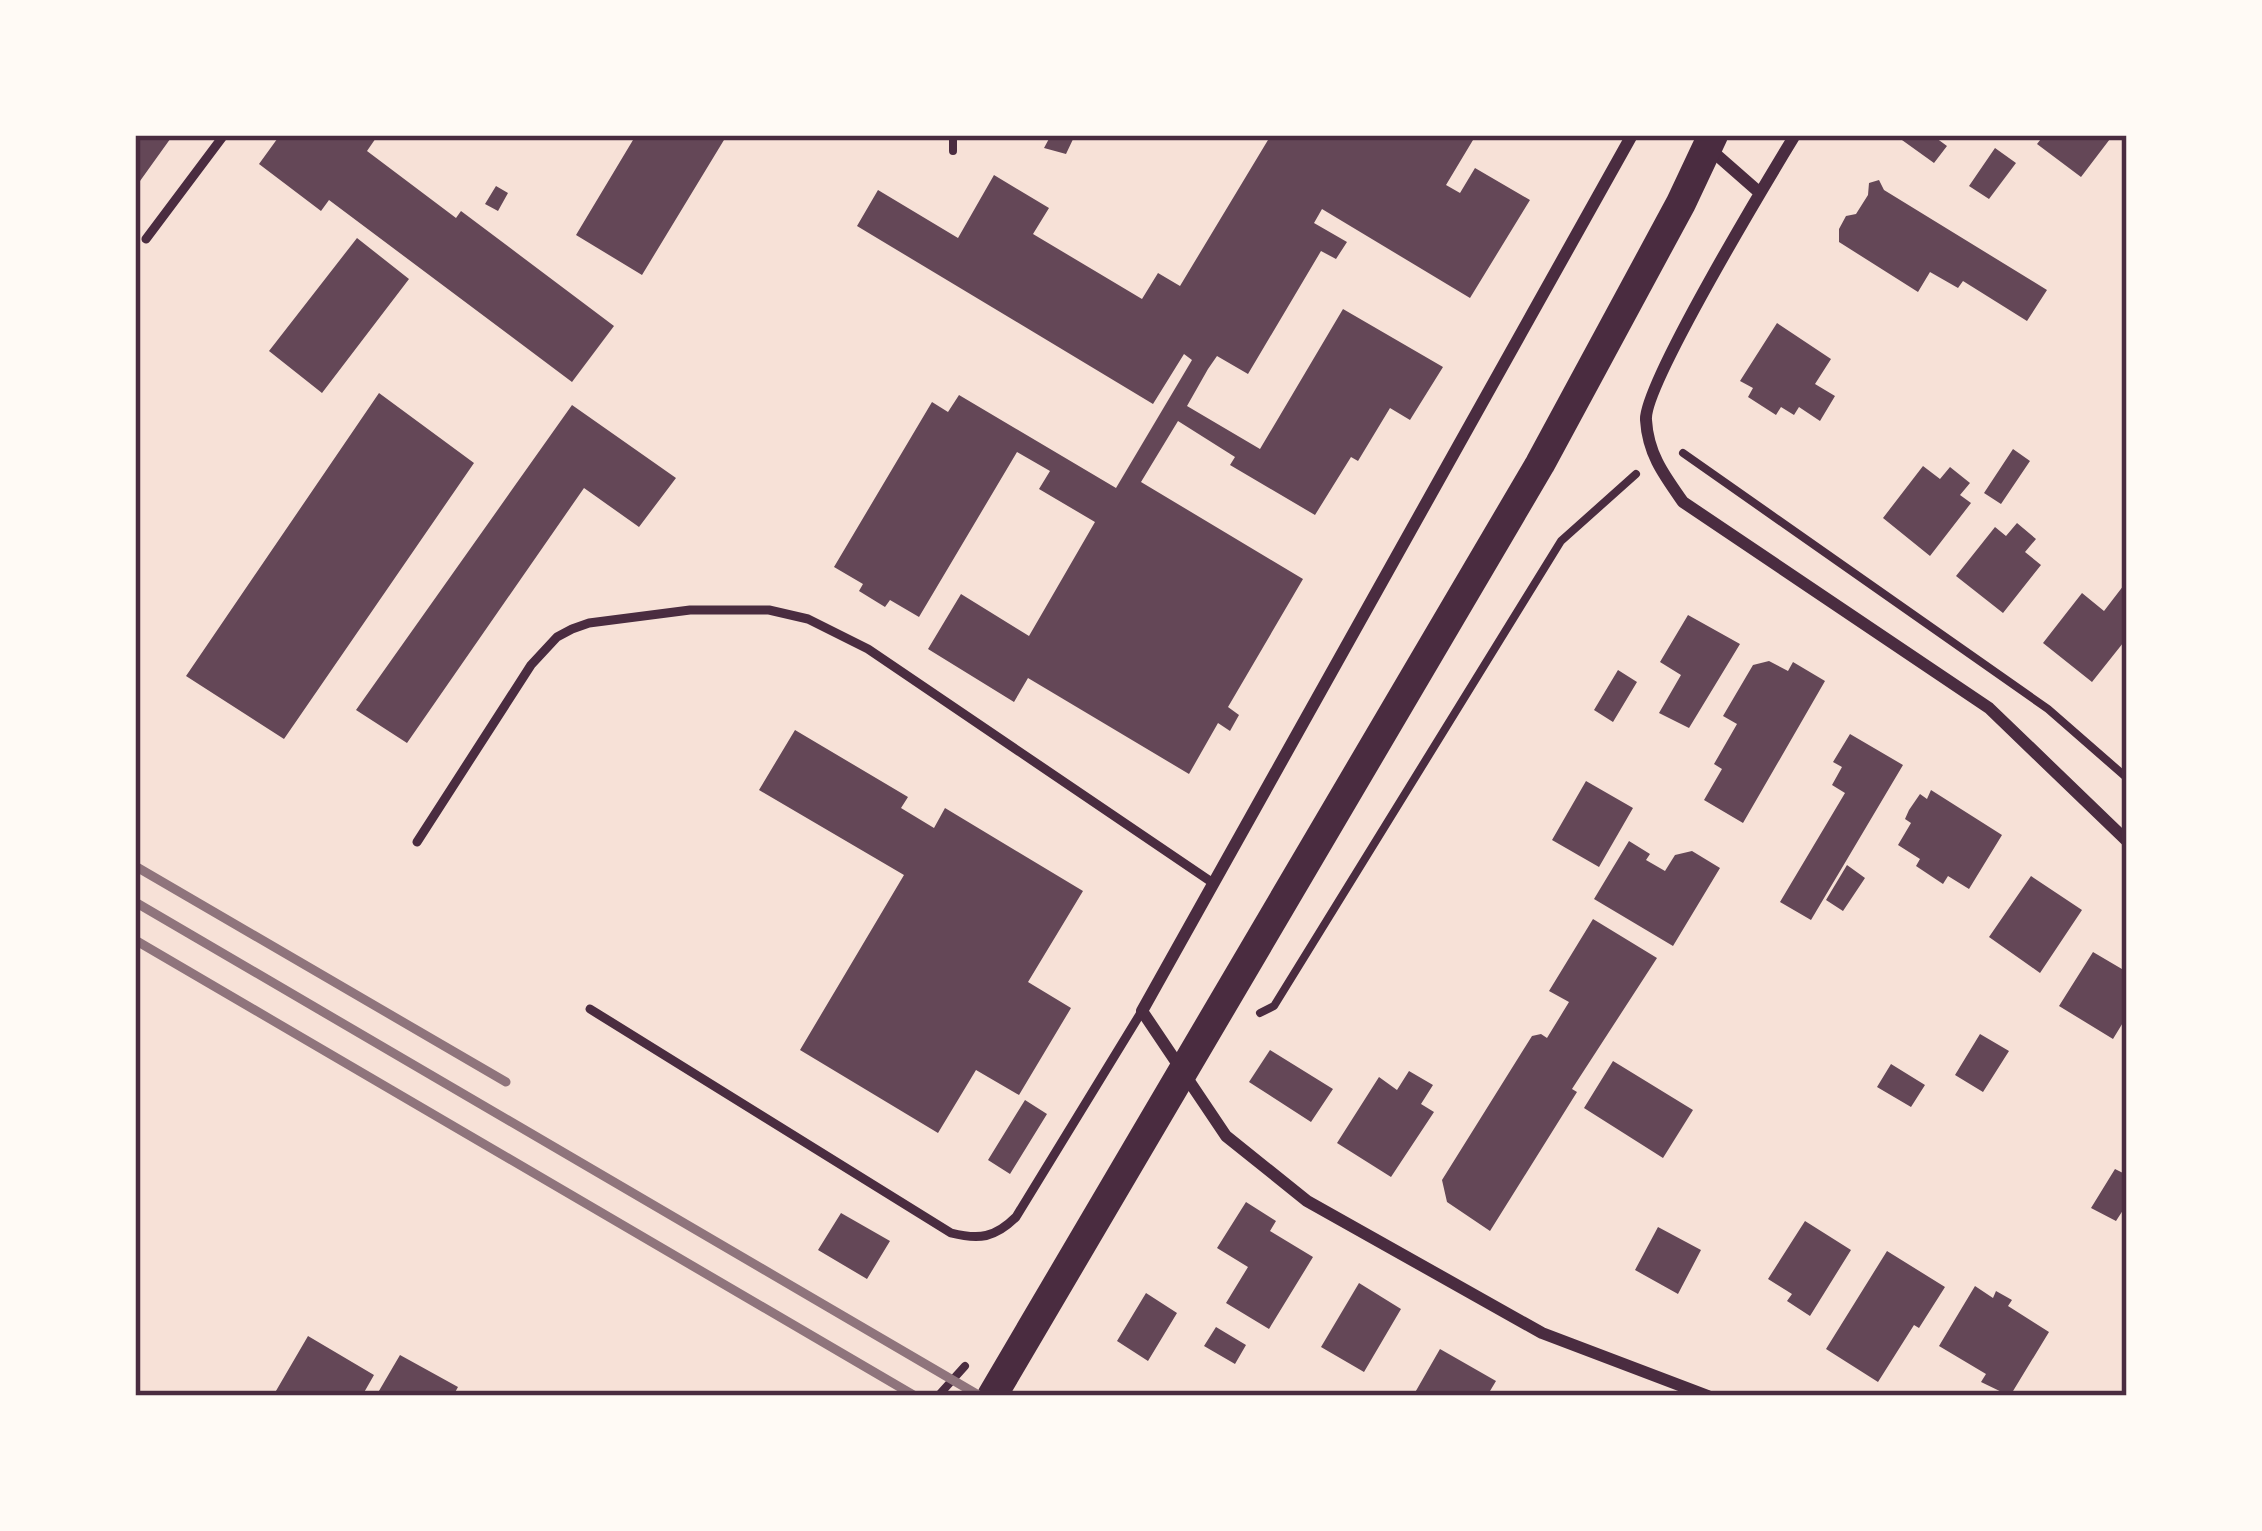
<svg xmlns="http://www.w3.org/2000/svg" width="2262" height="1531" viewBox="0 0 2262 1531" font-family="Arial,sans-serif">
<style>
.building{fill:#644757}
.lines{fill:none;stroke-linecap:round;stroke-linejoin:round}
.path{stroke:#4a2c40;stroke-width:8}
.service{stroke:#4a2c40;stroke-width:9}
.minor{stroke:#4a2c40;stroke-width:12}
.primary{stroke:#4a2c40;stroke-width:30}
.rail{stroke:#8f747c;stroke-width:9}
.neatline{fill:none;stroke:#4a2c40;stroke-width:4.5}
</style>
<rect width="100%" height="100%" fill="#f7e1d7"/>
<path class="building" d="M 135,135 L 173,135 L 135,188 Z
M 280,135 L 378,135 L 367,151 L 456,218 L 461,211 L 614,326 L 572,382 L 329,200 L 321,211 L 259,164 Z
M 636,135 L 727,135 L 642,275 L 576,235 Z
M 1051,135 L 1075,135 L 1066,154 L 1044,148 Z
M 1271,135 L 1476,135 L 1446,185 L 1460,193 L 1475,168 L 1530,200 L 1470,298 L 1322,209 L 1314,223 L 1347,242 L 1336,259 L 1321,251 L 1248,374 L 1217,356 L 1208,369 L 1187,406 L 1260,449 L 1343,309 L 1443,367 L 1410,420 L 1390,408 L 1358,461 L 1351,457 L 1315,515 L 1230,465 L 1235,457 L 1178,421 L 1141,482 L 1303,579 L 1228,707 L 1239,715 L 1230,731 L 1218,723 L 1189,774 L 1028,678 L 1014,702 L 928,649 L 961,594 L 1029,636 L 1095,522 L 1039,489 L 1050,471 L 1017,452 L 919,617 L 890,600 L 885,607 L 859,591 L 863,584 L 834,567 L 932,402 L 948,412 L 959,395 L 1116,488 L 1192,360 L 1184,354 L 1153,404 L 857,226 L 878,190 L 958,238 L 994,175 L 1049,208 L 1033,234 L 1142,299 L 1158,273 L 1180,286 Z
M 1895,135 L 1932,135 L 1947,146 L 1934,163 Z
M 2044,135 L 2113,135 L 2081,177 L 2037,144 Z
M 1995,148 L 2016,163 L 1989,199 L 1969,186 Z
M 1879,180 L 1884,190 L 2047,290 L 2027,321 L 1963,281 L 1958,288 L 1930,272 L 1918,292 L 1839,242 L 1839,229 L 1846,216 L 1856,214 L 1868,195 L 1869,183 Z
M 496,186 L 508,193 L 498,211 L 485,204 Z
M 357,238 L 409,279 L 322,393 L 269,351 Z
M 1777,323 L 1831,359 L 1815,384 L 1835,396 L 1820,421 L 1799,407 L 1794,415 L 1781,407 L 1776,415 L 1748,397 L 1753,388 L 1740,381 Z
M 379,393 L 474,463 L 284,739 L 186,676 Z
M 572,405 L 676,478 L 639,527 L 584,488 L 407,743 L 356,710 Z
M 2013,449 L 2030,461 L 2001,504 L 1984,493 Z
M 1923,466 L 1940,479 L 1950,467 L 1970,483 L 1960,495 L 1971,503 L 1930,556 L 1883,518 Z
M 2017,523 L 2036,539 L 2025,552 L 2041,565 L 2003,613 L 1956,576 L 1995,527 L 2006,536 Z
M 2127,581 L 2127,638 L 2092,682 L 2043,643 L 2082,593 L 2104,611 Z
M 1688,615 L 1740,644 L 1689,728 L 1659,713 L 1681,675 L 1660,662 Z
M 1769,661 L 1788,671 L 1793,662 L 1825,681 L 1743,823 L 1704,800 L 1722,769 L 1714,764 L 1737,724 L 1723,716 L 1753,665 Z
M 1618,670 L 1637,682 L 1613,722 L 1594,710 Z
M 795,730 L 908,797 L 901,808 L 934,828 L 945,808 L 1083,891 L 1028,982 L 1071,1008 L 1019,1095 L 976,1070 L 938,1133 L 800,1050 L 904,875 L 759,790 Z
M 1850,734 L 1903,765 L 1811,920 L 1780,902 L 1845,793 L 1832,785 L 1842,767 L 1833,762 Z
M 1586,781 L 1633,808 L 1599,867 L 1552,840 Z
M 1931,790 L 2002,835 L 1969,889 L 1948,876 L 1943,884 L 1916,866 L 1920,859 L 1898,845 L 1911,823 L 1905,819 L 1909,810 L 1920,794 L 1927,799 Z
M 1629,841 L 1650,854 L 1646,860 L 1665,871 L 1675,855 L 1692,851 L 1720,868 L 1673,946 L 1594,899 Z
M 1847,865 L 1865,878 L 1843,911 L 1826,900 Z
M 2031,876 L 2082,910 L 2040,973 L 1989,937 Z
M 1593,919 L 1657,958 L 1572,1089 L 1577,1092 L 1490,1231 L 1447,1202 L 1442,1180 L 1532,1036 L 1541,1034 L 1547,1038 L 1569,1002 L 1549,991 Z
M 2093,952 L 2127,972 L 2127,1016 L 2113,1039 L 2059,1006 Z
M 1980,1034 L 2009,1051 L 1983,1092 L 1955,1075 Z
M 1270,1050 L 1333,1089 L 1311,1122 L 1249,1082 Z
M 1613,1061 L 1693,1110 L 1663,1158 L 1584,1108 Z
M 1891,1064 L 1925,1085 L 1911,1107 L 1877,1087 Z
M 1409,1071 L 1433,1085 L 1421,1104 L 1434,1112 L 1391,1177 L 1337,1143 L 1379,1077 L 1397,1090 Z
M 1025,1100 L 1047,1114 L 1010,1174 L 988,1160 Z
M 2115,1169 L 2127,1175 L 2127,1204 L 2116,1221 L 2091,1208 Z
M 1246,1202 L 1276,1221 L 1270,1231 L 1313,1257 L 1269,1329 L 1226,1303 L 1248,1267 L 1217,1248 Z
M 841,1213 L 890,1241 L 867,1279 L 818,1250 Z
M 1805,1221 L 1851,1250 L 1810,1316 L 1787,1301 L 1792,1294 L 1768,1279 Z
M 1658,1227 L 1701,1250 L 1678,1294 L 1635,1270 Z
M 1887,1251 L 1945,1287 L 1919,1328 L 1914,1325 L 1878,1382 L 1826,1349 Z
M 1359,1283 L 1401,1309 L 1364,1372 L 1321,1347 Z
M 1975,1286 L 1993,1298 L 1996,1291 L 2012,1300 L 2008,1306 L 2049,1332 L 2010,1396 L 1981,1382 L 1986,1374 L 1939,1346 Z
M 1146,1293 L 1177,1313 L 1148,1361 L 1117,1341 Z
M 1216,1327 L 1246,1345 L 1235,1364 L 1204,1346 Z
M 308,1336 L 374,1375 L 362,1396 L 273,1396 Z
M 1440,1349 L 1496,1381 L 1487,1396 L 1413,1396 Z
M 400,1355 L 458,1387 L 453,1396 L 376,1396 Z"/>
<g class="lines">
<path class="path" d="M 953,135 L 953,151
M 1683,453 L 2048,709 L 2127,778
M 1260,1013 L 1274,1006 L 1561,541 L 1636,474
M 938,1396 L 965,1366"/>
<path class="service" d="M 146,239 L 224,135
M 417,842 L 531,665 L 557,637 L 572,629 L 589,623 L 690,610 L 769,610 L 808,619 L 868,649 L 1213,883
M 590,1009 L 951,1233 C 979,1240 995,1238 1016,1217 L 1142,1011"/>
<path class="minor" d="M 1632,135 L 1142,1011 L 1226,1136 L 1307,1201 L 1542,1333 L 1708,1396
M 1795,135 C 1770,176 1643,386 1646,420 C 1648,454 1664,475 1683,502 L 1989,708 L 2127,841
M 1711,150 L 1760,193"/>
<path class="primary" d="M 992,1396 L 1540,464 L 1681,203 L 1713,135"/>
<path class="rail" d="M 135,866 L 506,1082
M 135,902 L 980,1396
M 135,940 L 915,1396"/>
</g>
<rect width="2262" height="1531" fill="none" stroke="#fffaf5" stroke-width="276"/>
<rect x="138" y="138" width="1986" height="1255" class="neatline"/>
</svg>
